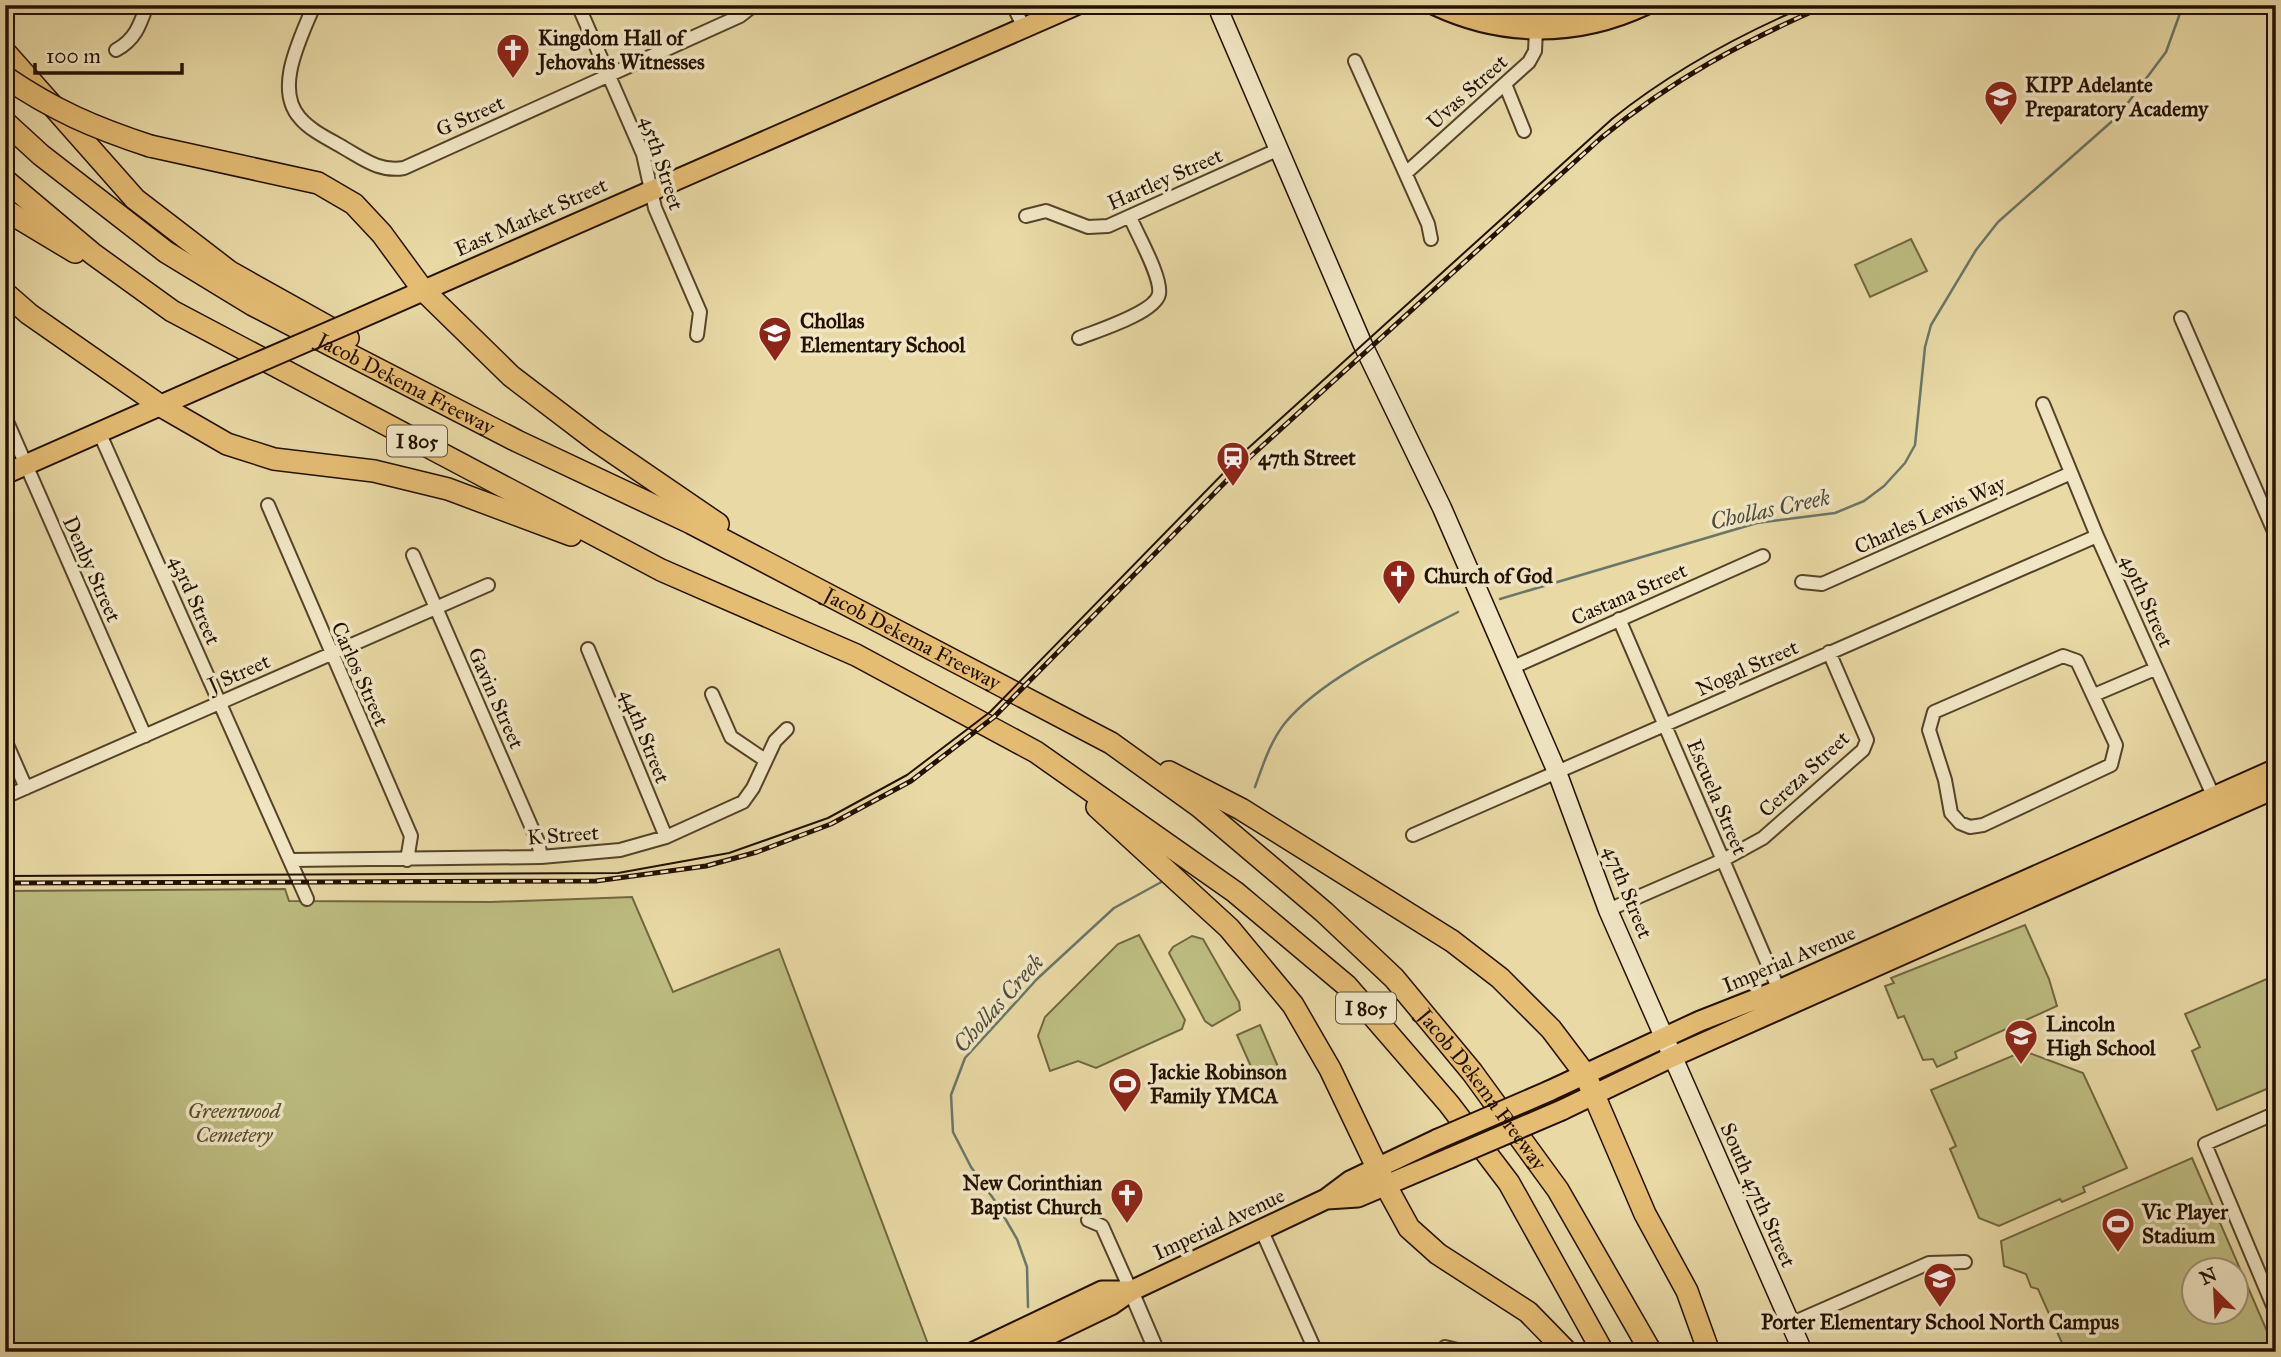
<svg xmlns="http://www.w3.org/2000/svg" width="2281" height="1357" viewBox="0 0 2281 1357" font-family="'IM FELL Great Primer',serif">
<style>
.green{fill:#bdbd81;stroke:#706740;stroke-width:2;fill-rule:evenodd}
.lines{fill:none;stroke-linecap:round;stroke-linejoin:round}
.stream{stroke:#6a7668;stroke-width:2.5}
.minor-casing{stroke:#554329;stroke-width:16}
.tertiary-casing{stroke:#554329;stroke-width:18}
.secondary-casing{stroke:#241100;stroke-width:21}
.primary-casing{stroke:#241100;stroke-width:23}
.motorway-casing{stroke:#241100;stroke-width:24}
.minor{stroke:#f0e6c4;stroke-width:12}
.tertiary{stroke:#f0e6c4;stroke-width:14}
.secondary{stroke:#f0e6c4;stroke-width:18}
.primary{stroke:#e4bc72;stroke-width:19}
.motorway{stroke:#e4bc72;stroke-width:21}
.tram{stroke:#241100;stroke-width:2}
.rail-casing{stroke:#241100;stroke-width:5}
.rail{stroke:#f0e6c4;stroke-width:2.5;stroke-dasharray:8;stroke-linecap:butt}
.primary-bridge-casing{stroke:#241100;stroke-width:23;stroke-linecap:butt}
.motorway-bridge-casing{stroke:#241100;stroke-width:24;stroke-linecap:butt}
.primary-bridge{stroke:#e4bc72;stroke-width:19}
.motorway-bridge{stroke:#e4bc72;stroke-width:21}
.labels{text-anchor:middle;stroke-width:7;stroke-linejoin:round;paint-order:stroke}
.shield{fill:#f0e6c4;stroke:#61513b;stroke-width:2}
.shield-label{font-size:19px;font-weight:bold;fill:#241100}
.poi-label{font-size:21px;font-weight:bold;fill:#241100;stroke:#f0e6c4;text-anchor:start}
.street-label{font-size:21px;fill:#241100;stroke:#f0e6c4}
.park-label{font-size:21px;font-style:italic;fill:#5a4d2d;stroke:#f0e6c4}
.water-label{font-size:23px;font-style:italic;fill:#4d4c3d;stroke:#f0e6c4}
</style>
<rect width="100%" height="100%" fill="#e8d9a5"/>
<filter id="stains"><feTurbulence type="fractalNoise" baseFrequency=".00286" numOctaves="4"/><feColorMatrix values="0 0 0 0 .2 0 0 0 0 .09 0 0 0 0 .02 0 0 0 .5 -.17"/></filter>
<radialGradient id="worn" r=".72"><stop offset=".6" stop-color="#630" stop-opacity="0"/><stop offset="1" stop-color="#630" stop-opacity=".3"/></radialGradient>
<path class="green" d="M 1911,239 L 1927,271 L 1870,297 L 1855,265 Z
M 285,889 L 289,901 L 491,902 L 632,897 L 673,992 L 779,949 L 931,1352 L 5,1352 L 5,891 Z
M 2025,925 L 2049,979 L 2057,1006 L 1955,1052 L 1957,1058 L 1937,1067 L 1933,1059 L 1923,1060 L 1904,1016 L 1898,1018 L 1885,986 L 1894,983 L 1891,978 Z
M 1139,935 L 1185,1020 L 1182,1029 L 1096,1068 L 1078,1061 L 1050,1071 L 1038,1036 L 1045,1017 L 1118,944 Z
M 1192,936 L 1203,939 L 1239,1002 L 1240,1010 L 1212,1026 L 1205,1021 L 1169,953 L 1173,947 Z
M 2276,975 L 2276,1085 L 2217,1110 L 2192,1051 L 2200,1047 L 2185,1014 Z
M 1260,1025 L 1279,1069 L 1256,1078 L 1237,1035 Z
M 2024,1051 L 2083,1073 L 2127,1168 L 2083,1187 L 2085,1192 L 2062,1202 L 2060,1199 L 1999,1226 L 1979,1218 L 1950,1149 L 1956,1146 L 1931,1090 Z
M 2192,1158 L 2276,1352 L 2066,1352 L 2038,1289 L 2031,1287 L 2026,1274 L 2004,1266 L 2001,1241 ZM 2194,1270 L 2236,1270 L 2236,1312 L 2194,1312 Z"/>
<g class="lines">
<path class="stream" d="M 1500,599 L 1757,523 L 1835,513 L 1864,501 L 1884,486 L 1905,463 L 1915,445 L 1925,347 L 1931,325 L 1976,250 L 1998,222 L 2118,116 L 2166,52 L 2183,5
M 1255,787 C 1263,765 1270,742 1285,723 C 1322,678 1406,639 1458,612
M 1028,1307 L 1027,1267 L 1017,1239 L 995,1201 L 971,1167 L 953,1132 L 951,1095 L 965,1058 L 1037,979 L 1114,908 L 1165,880"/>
<defs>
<path id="minor" d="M 314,5 C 302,36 273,88 300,118 C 311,131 329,139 344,148 C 365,160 380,172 404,168 L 740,16 L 754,5
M 578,5 L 643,154 L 655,208 L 700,312 L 697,335
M 1013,5 L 1024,28
M 116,50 C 135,40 140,25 147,5
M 1355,61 L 1428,224 L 1431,239
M 1505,84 L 1524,131
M 1406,173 L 1529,62 L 1535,51 L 1536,30
M 1026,216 L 1046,211 L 1088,227 L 1108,226 L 1277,150
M 2181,318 L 2276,536
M 1079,338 C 1096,331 1155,313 1159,294 C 1162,277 1137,234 1130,217
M 2043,404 L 2097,536 L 2216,802
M 5,417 L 145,736
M 99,432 L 307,899
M 268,505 L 411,836 L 407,860
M 413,555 L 538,842 L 541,857
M 1802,582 L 1822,584 L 2071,473
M 1619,619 L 1779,990
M 588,649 L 666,837
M 2063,656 L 2077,661 L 2116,745 L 2111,765 L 1983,825 L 1970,827 L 1960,823 L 1951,813 L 1945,780 L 1929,730 L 1934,712 Z
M 1511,668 L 1763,556
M 712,694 L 731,737 L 765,760
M 2094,695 L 2155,669
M 5,740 L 26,788
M 5,797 L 488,585
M 1413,835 L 2097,536
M 291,860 L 541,857 L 620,850 L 666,837 L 743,802 L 753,788 L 775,741 L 787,729
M 1608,910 L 1723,860 L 1763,838 L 1863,750 L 1867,740 L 1829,652
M 2276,1113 L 2205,1144 L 2276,1313
M 1088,1220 L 1102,1226 L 1131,1291
M 1261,1229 L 1316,1352
M 1790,1324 L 1929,1263 L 1965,1262
M 1445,1347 L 1466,1352"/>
<path id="tertiary" d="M 1131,1291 L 1157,1352"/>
<path id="secondary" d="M 1221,5 L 1220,13 L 1363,345 L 1442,508 L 1557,772 L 1608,910 L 1803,1352"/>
<path id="primary" d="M 1435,5 C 1503,37 1577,37 1645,5
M 1477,5 C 1519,19 1565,18 1608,5
M 354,321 L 1076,5
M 5,474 L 227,376
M 1549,1091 L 1700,1021 L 1779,990 L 2276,769
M 1562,1110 L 1672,1057 L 2276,788
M 1327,1199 L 1358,1197 L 1450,1158
M 974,1352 L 1102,1291 L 1131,1291
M 1013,1352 L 1111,1305 L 1131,1291 L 1326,1199 L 1350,1181 L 1438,1139"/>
<g id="motorway">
<path d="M 5,52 L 135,199 L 230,272 L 348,338"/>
<path id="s1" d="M 5,122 L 41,155 L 166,252 L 253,305 L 517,441 L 691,523 L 1111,743 L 1200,807 L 1324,912 L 1394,978 L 1472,1072 L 1558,1190 L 1651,1352"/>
<path d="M 150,146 L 318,183 L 354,204 L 382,234 L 423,290 L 511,376 L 595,440 L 718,524"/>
<path d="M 5,180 L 93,254 L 172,311 L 661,570 L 856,655 L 1036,752 L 1235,892 L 1347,986 L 1449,1104 L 1509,1183 L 1603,1352"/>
<path d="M 5,210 L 75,252"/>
<path d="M 5,293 L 29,314 L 161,406 L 227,444 L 274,459 L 374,471 L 448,489 L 571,535"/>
<path d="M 1169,772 L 1241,809 L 1452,941 L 1500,978 L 1551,1029 L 1585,1074 L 1645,1214 L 1687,1291 L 1709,1352"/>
<path d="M 1097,807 L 1229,928 L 1293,1005 L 1330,1069 L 1386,1186 L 1409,1228 L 1438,1254 L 1528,1312 L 1567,1352"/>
</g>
</defs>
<use href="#minor" class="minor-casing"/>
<use href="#tertiary" class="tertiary-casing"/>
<use href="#secondary" class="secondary-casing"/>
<use href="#primary" class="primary-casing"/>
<use href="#motorway" class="motorway-casing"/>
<use href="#minor" class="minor"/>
<use href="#tertiary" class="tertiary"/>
<use href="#secondary" class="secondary"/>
<use href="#primary" class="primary"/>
<use href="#motorway" class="motorway"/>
<path class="tram" d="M 5,876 L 618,873 L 729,853 L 828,818 L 907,775 L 990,712 L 1245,451 L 1612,119 C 1672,71 1738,35 1809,5"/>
<defs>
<path id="rail" d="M 5,883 L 596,881 L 706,866 L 757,852 L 831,824 L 911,781 L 994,717 L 1250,457 L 1601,138 C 1673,79 1742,42 1827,5"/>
</defs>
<use href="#rail" class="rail-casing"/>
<use href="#rail" class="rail"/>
<defs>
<path id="primary-bridge" d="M 227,376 L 354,321
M 1438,1139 L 1549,1091
M 1450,1158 L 1562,1110"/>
<path id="motorway-bridge" d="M 5,77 C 53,110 95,128 150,146"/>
</defs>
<use href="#primary-bridge" class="primary-bridge-casing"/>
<use href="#motorway-bridge" class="motorway-bridge-casing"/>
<use href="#primary-bridge" class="primary-bridge"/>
<use href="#motorway-bridge" class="motorway-bridge"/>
</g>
<defs>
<symbol id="church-pin" viewBox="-11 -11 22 30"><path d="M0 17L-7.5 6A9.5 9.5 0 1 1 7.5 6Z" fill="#8f2418" stroke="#f0e6c4"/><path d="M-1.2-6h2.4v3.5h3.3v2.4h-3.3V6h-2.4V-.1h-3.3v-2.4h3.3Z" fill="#fff"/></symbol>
<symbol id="school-pin" viewBox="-11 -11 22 30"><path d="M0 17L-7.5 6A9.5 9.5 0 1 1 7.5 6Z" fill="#8f2418" stroke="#f0e6c4"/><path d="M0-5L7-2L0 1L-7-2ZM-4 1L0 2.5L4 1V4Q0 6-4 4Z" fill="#fff"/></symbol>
<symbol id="station-pin" viewBox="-11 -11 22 30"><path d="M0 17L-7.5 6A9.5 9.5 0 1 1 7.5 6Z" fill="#8f2418" stroke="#f0e6c4"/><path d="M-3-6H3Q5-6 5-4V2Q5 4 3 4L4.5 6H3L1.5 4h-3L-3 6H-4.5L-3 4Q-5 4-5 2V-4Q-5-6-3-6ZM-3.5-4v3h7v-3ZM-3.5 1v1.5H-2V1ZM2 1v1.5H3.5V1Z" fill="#fff"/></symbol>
<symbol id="stadium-pin" viewBox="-11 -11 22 30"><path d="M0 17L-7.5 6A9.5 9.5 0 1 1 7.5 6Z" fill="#8f2418" stroke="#f0e6c4"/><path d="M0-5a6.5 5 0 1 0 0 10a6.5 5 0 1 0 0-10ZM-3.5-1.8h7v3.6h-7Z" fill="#fff"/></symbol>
</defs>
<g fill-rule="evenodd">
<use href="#church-pin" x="494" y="31" width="38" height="52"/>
<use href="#school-pin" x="1982" y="78" width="38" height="52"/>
<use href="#school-pin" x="756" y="314" width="38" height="52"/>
<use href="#station-pin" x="1214" y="439" width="38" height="52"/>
<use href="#church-pin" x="1380" y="557" width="38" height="52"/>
<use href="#school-pin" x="2002" y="1017" width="38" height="52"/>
<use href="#stadium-pin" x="1106" y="1065" width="38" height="52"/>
<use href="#church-pin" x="1108" y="1176" width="38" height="52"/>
<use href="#stadium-pin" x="2099" y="1205" width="38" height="52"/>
<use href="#school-pin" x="1921" y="1260" width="38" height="52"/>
</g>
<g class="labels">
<g class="shield">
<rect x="387" y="425.5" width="60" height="31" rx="5"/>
<rect x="1336" y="992.5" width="60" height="31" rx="5"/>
</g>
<g class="shield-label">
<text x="417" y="448">I 805</text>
<text x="1366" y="1015">I 805</text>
</g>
<g class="poi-label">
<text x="538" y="45">Kingdom Hall of<tspan x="538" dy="24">Jehovahs Witnesses</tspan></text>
<text x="2025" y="92">KIPP Adelante<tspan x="2025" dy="24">Preparatory Academy</tspan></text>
<text x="800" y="328">Chollas<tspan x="800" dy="24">Elementary School</tspan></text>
<text x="1258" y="465">47th Street</text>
<text x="1424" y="583">Church of God</text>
<text x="2046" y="1031">Lincoln<tspan x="2046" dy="24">High School</tspan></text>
<text x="1150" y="1079">Jackie Robinson<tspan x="1150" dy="24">Family YMCA</tspan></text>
<text x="1102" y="1190" text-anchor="end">New Corinthian<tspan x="1102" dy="24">Baptist Church</tspan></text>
<text x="2142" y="1219">Vic Player<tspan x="2142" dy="24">Stadium</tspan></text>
<text x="1940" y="1329" text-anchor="middle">Porter Elementary School North Campus</text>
</g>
<g class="street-label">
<text transform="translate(1467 92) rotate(-42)" y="7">Uvas Street</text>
<text transform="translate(470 116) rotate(-24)" y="7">G Street</text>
<text transform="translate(662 163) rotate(72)" y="7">45th Street</text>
<text transform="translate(1165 179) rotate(-24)" y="7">Hartley Street</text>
<text transform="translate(531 217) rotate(-24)" y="7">East Market Street</text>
<text dy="7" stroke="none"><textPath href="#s1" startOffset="481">Jacob Dekema Freeway</textPath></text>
<text transform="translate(1930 515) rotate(-24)" y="7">Charles Lewis Way</text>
<text transform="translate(92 569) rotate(66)" y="7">Denby Street</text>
<text transform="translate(1629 594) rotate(-24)" y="7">Castana Street</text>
<text transform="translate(195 600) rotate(66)" y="7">43rd Street</text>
<text transform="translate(2147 601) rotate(66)" y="7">49th Street</text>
<text dy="7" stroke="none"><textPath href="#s1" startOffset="1048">Jacob Dekema Freeway</textPath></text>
<text transform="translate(1747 668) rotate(-24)" y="7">Nogal Street</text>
<text transform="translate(239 673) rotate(-24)" y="7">J Street</text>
<text transform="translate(360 674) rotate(66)" y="7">Carlos Street</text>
<text transform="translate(496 698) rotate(66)" y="7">Gavin Street</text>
<text transform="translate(645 736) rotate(68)" y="7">44th Street</text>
<text transform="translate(1804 774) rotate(-43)" y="7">Cereza Street</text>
<text transform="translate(1717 797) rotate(67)" y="7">Escuela Street</text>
<text transform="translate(563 835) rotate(-4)" y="7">K Street</text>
<text transform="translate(1628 892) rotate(68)" y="7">47th Street</text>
<text transform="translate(1789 959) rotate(-23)" y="7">Imperial Avenue</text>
<text dy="7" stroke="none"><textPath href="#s1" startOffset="1783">Jacob Dekema Freeway</textPath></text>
<text transform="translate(1758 1195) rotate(66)" y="7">South 47th Street</text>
<text transform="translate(1219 1224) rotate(-25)" y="7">Imperial Avenue</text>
</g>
<g class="park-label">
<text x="234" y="1118">Greenwood<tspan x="234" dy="24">Cemetery</tspan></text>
</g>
<g class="water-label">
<text transform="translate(1770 509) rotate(-12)" y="8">Chollas Creek</text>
<text transform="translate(998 1003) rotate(-48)" y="8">Chollas Creek</text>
</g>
</g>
<rect width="2281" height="1357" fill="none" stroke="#e8d9a5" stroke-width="28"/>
<rect x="7" y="7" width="2267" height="1343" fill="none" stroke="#241100" stroke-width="3.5"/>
<rect x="14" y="14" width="2253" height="1329" fill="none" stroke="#241100" stroke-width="2"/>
<g transform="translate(2215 1291) rotate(336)"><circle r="33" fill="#f0e6c4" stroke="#9e9176" stroke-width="2"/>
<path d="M0-5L12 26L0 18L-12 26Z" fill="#8f2418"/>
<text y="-10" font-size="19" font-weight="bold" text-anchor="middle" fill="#241100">N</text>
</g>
<path d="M35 63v10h147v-10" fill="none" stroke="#241100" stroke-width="3.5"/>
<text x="46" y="63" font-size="21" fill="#241100" stroke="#f0e6c4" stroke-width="5" paint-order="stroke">100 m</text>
<rect width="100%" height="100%" filter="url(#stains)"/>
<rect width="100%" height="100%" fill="url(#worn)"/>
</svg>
